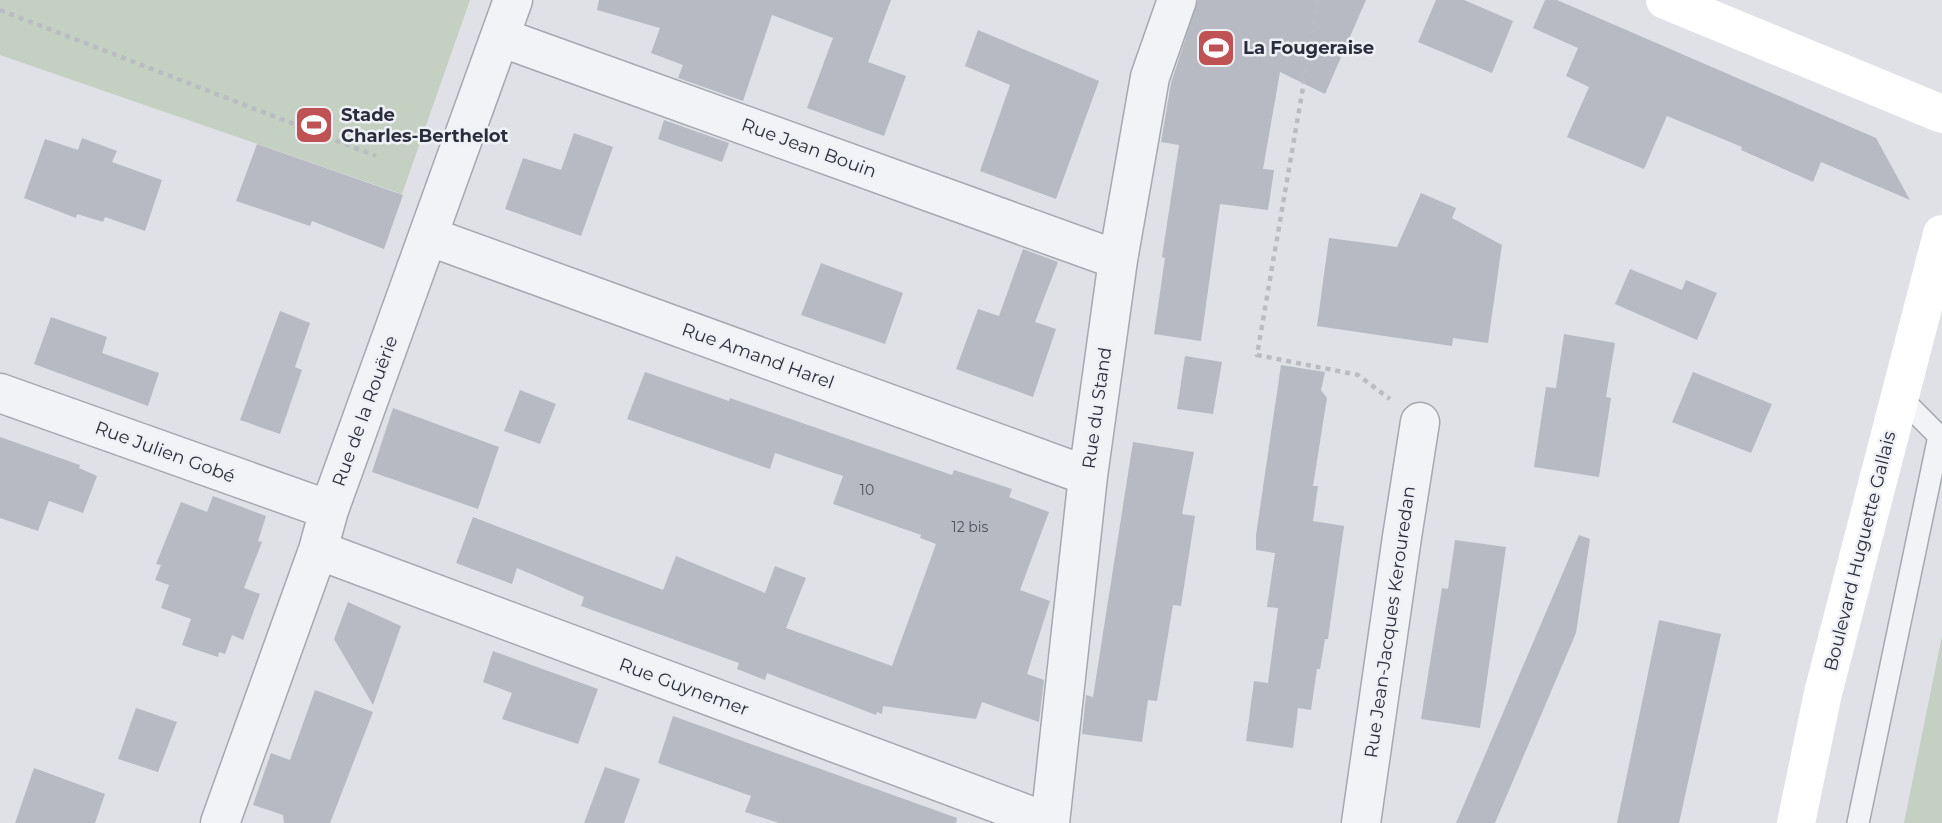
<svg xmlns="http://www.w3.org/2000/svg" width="1942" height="823" viewBox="0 0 1942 823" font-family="Montserrat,sans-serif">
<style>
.green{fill:#c3d0c2}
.building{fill:#b7bac3}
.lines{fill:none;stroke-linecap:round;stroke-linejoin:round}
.lane-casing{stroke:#a5a8b0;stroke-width:24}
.street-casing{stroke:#a5a8b0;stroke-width:41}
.path{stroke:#babcc2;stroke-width:4.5;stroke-dasharray:5 5;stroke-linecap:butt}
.lane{stroke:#f2f3f6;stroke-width:21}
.street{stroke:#f2f3f6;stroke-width:38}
.secondary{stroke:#fff;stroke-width:38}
.labels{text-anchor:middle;stroke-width:5;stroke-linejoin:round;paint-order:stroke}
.number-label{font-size:14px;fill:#4d515e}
.poi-label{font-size:18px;font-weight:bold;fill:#2a2e3c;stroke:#eff0f5;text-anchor:start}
.street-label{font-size:18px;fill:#2a2e3c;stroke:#eff0f5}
</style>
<rect width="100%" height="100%" fill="#dfe1e7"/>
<path class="green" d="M 0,0 L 470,0 L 402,194 L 0,55 Z
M 1942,636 L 1942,823 L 1904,823 Z"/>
<path class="building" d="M 599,0 L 891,0 L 868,62 L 906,76 L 884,136 L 807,108 L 833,38 L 772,15 L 743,101 L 678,78 L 683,65 L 651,53 L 660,28 L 597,10 Z
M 1198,0 L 1366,0 L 1325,94 L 1280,72 L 1263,169 L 1274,170 L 1268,210 L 1220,204 L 1201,341 L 1154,334 L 1165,258 L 1162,257 L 1179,145 L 1161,142 L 1171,83 Z
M 1436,0 L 1464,0 L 1513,21 L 1492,73 L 1418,42 Z
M 1545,0 L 1557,0 L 1876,138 L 1910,200 L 1821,162 L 1813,182 L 1741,150 L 1742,147 L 1667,116 L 1644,169 L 1567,137 L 1589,87 L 1566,76 L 1578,48 L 1533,28 Z
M 978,30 L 1099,81 L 1056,199 L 980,171 L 1010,85 L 965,66 Z
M 664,120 L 729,143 L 722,162 L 658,139 Z
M 574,133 L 613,147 L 581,236 L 505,209 L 523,158 L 561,170 Z
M 82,138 L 117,151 L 112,162 L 162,180 L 145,231 L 105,217 L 103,222 L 77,214 L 76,218 L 24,198 L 45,139 L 78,150 Z
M 257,144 L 403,195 L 384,249 L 312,221 L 310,226 L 236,201 Z
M 1421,193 L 1456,208 L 1452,218 L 1502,245 L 1488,343 L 1453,338 L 1452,346 L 1317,326 L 1329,238 L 1397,247 Z
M 1023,249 L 1058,262 L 1035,322 L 1056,329 L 1033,397 L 956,369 L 978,309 L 999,316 Z
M 821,263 L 903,293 L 885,344 L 801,315 Z
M 1630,269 L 1682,290 L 1686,280 L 1717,293 L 1697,340 L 1615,304 Z
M 280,311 L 310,323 L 295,367 L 302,370 L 280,434 L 240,420 Z
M 51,317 L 107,337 L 102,353 L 159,373 L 148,406 L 34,364 Z
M 1564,334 L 1615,343 L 1606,397 L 1611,398 L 1599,477 L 1534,467 L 1546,387 L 1556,388 Z
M 1185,356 L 1222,362 L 1213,414 L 1177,409 Z
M 1281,365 L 1325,372 L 1321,390 L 1327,398 L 1313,486 L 1318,486 L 1313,521 L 1344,526 L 1328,639 L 1325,639 L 1320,669 L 1317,669 L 1311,710 L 1298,708 L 1293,748 L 1246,741 L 1254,681 L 1268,683 L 1278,608 L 1267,607 L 1275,553 L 1256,550 L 1256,535 Z
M 645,372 L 729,401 L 730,398 L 952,475 L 954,470 L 1012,489 L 1009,497 L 1049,512 L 1020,590 L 1050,601 L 1027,674 L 1044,680 L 1039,722 L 982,702 L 976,719 L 883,706 L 882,714 L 877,712 L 876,715 L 767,673 L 765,680 L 737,669 L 739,663 L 581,606 L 584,597 L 517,568 L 512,584 L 456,563 L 473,517 L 663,590 L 676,556 L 765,593 L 775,566 L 806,578 L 786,628 L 892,666 L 936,544 L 920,538 L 921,535 L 833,504 L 843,476 L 775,453 L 770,469 L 627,419 Z
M 1693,372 L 1772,404 L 1751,453 L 1672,422 Z
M 520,390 L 556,404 L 540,444 L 504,431 Z
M 393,408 L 499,447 L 478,509 L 372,472 Z
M 0,437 L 80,465 L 79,468 L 97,476 L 83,513 L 49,501 L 38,531 L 0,518 Z
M 1133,442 L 1194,452 L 1182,514 L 1195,516 L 1181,606 L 1173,605 L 1157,701 L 1148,700 L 1142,742 L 1082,734 L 1086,695 L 1093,697 Z
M 213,496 L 266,516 L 258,541 L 262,542 L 244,588 L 260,594 L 243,640 L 232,635 L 225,654 L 219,652 L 218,657 L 182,645 L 191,619 L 161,608 L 169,585 L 155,580 L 161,565 L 156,564 L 181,502 L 207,512 Z
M 1579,535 L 1590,539 L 1576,633 L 1495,823 L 1456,823 Z
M 1455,540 L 1506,547 L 1480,728 L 1421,719 L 1442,588 L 1448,589 Z
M 348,602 L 401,626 L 373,705 L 334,639 Z
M 1659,620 L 1721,634 L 1679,823 L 1617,823 Z
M 493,651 L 598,689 L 578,744 L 502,719 L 512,693 L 483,682 Z
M 315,690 L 373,712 L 330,823 L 284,823 L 283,815 L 253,805 L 271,753 L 290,760 Z
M 136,708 L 177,722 L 158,772 L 118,759 Z
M 673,716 L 957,818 L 956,823 L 779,823 L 745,812 L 751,796 L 658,763 Z
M 605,767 L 640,779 L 624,823 L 584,823 Z
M 34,768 L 105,794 L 95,823 L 15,823 Z"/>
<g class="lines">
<defs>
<path id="lane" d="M 1858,823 L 1939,436 L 1899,396"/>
<path id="street" d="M 500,37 L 1118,260
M 428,236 L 1088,476
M 0,393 L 329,510
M 318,550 L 1050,823
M 220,823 L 318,550 L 329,510 L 513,0
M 1050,823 L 1088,476 L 1118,260 L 1150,77 L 1177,0
M 1361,823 L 1402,537 L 1420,422"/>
</defs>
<use href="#lane" class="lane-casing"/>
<use href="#street" class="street-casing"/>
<path class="path" d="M 1318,0 L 1257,355 L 1358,375 L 1390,399
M 0,10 L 376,156"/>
<use href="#lane" class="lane"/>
<use href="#street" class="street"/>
<path class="secondary" d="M 1665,0 L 1942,114
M 1796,823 L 1823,693 L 1942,234"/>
</g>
<defs>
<symbol id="stadium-square" viewBox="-11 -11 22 22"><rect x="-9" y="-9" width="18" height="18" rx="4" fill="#be5254" stroke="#eff0f5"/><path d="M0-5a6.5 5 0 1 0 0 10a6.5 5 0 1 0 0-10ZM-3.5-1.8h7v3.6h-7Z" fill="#fff"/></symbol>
</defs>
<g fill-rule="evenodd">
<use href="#stadium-square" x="1194" y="26" width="44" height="44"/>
<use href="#stadium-square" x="292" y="103" width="44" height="44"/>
</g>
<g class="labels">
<g class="number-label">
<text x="867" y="495">10</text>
<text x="970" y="532">12 bis</text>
</g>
<g class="poi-label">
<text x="1243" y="54">La Fougeraise</text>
<text x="341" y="121">Stade<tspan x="341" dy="21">Charles-Berthelot</tspan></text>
</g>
<g class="street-label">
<text transform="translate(809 148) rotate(20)" y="6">Rue Jean Bouin</text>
<text transform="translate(758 356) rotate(20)" y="6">Rue Amand Harel</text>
<text transform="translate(1097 408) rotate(-82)" y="6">Rue du Stand</text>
<text transform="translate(365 411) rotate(-70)" y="6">Rue de la Rouërie</text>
<text transform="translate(165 452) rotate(20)" y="6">Rue Julien Gobé</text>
<text transform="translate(1860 551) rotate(-76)" y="6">Boulevard Huguette Gallais</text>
<text transform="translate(1390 622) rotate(-82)" y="6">Rue Jean-Jacques Kerouredan</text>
<text transform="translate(684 687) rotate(20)" y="6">Rue Guynemer</text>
</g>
</g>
</svg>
